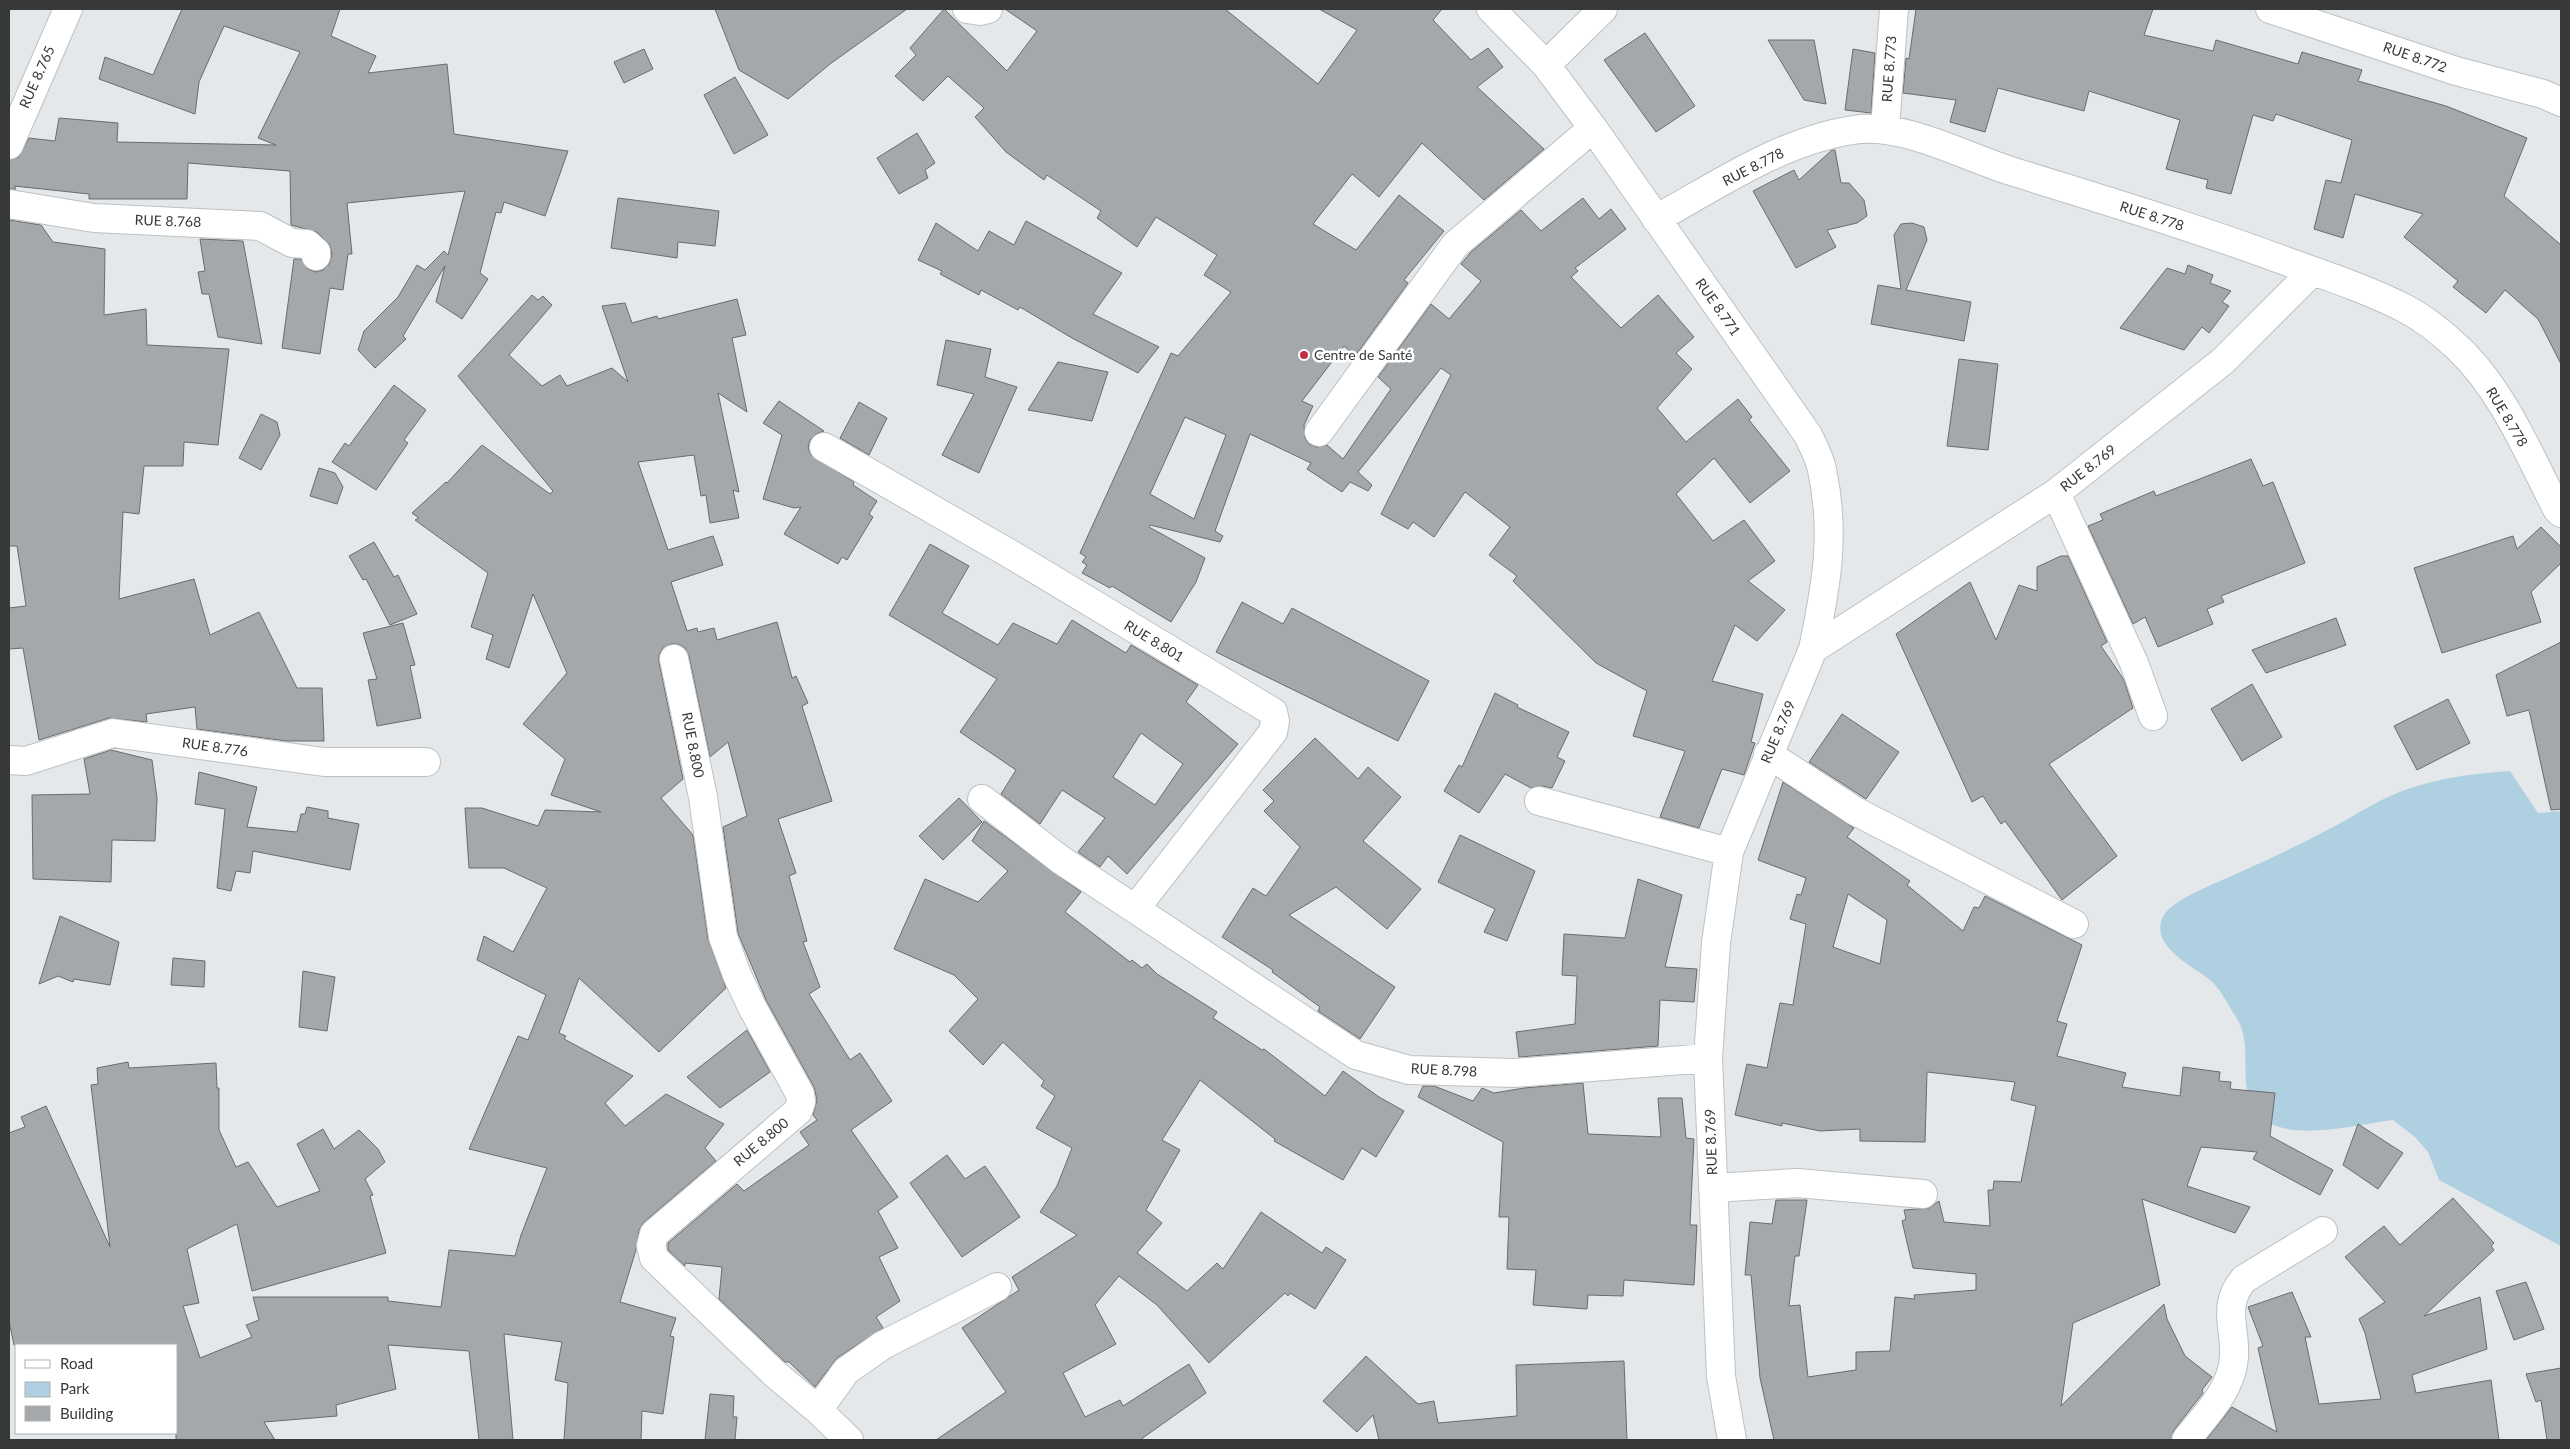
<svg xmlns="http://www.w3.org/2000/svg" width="2570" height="1449" viewBox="0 0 2570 1449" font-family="Lato,sans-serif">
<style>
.green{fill:#afd0e0}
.building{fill:#a4a8aa;stroke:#696c6e;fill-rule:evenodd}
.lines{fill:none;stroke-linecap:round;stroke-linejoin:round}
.street-casing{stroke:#bdc1c3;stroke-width:30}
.street{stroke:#fff;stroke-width:28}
.poi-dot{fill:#c13042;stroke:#fff;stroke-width:2}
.labels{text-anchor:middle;stroke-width:5;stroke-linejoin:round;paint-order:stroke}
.street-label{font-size:14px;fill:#373939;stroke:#fff}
.poi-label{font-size:14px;fill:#373939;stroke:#fff;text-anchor:start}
</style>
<rect width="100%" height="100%" fill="#e4e8ea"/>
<path class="green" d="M 2510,771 L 2538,813 L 2561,811 L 2561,1246 L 2439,1180 L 2428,1152 L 2415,1137 L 2393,1120 C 2360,1124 2300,1140 2270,1123 C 2227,1098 2260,1049 2234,1014 C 2227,1003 2220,988 2210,980 C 2194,967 2151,947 2162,919 C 2167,904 2198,891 2211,885 C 2252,867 2292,849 2331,828 C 2355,816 2380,798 2405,790 C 2439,778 2474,773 2510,771 Z"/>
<path class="building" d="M 182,9 L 340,9 L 331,36 L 376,56 L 368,73 L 447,64 L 454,134 L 568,151 L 545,216 L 504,202 L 501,213 L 496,212 L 480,273 L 488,279 L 462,319 L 436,302 L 445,266 L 403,336 L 406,339 L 375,368 L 358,350 L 364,331 L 398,297 L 417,265 L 425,270 L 444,251 L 448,255 L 465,191 L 347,203 L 352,254 L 348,254 L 343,290 L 330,288 L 320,354 L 282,348 L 294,259 L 301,259 L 308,269 L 316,272 L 323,270 L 329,264 L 332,256 L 330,245 L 317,232 L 291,225 L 290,171 L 188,163 L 187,199 L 89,199 L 89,194 L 14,186 L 16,189 L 9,189 L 9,160 L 19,157 L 29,138 L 55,141 L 59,118 L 118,123 L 117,142 L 276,145 L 258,138 L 300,52 L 224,26 L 199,82 L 195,114 L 99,79 L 105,57 L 153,75 Z
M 715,9 L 907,9 L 830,64 L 788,99 L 739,70 Z
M 944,9 L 1007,71 L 1037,31 L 1005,9 L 1225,9 L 1318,84 L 1357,30 L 1319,9 L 1442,9 L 1433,20 L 1471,60 L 1488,48 L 1503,67 L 1477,87 L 1544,149 L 1484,200 L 1422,143 L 1379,197 L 1352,174 L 1313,224 L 1356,250 L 1399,195 L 1444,231 L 1404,280 L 1408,283 L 1355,356 L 1344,346 L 1302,401 L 1313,406 L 1304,425 L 1305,438 L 1309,444 L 1317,447 L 1327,445 L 1343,459 L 1391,389 L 1378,377 L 1431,304 L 1449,319 L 1481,281 L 1461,264 L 1471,252 L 1521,210 L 1541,231 L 1583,198 L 1599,219 L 1611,209 L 1626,229 L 1575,268 L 1578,271 L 1571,277 L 1621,328 L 1658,295 L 1694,337 L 1676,353 L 1692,369 L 1657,408 L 1686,442 L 1738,399 L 1752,417 L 1749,420 L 1790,471 L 1750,503 L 1714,458 L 1676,494 L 1713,541 L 1744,520 L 1775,561 L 1748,581 L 1785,610 L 1757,641 L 1735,625 L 1712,681 L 1763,694 L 1751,742 L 1755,743 L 1744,775 L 1722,769 L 1699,828 L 1660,817 L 1685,751 L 1633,736 L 1647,691 L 1596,663 L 1513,581 L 1517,576 L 1489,555 L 1510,527 L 1465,492 L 1434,537 L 1413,522 L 1408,529 L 1381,514 L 1451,375 L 1441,368 L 1358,472 L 1372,485 L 1368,491 L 1350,482 L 1342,492 L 1307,469 L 1311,463 L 1250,434 L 1215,531 L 1223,536 L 1220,542 L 1150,525 L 1149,527 L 1205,558 L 1196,582 L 1171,622 L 1112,586 L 1110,588 L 1082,573 L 1087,565 L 1082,562 L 1086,557 L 1080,553 L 1171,353 L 1178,356 L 1231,292 L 1204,275 L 1217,255 L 1156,217 L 1137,247 L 1097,218 L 1101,211 L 1047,175 L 1044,180 L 1006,152 L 975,117 L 984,108 L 948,76 L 923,101 L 895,76 L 916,55 L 910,48 ZM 1185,417 L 1226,435 L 1194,519 L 1150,494 Z
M 1916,9 L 2153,9 L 2144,35 L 2213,51 L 2216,40 L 2298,64 L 2302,52 L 2362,70 L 2358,81 L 2446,106 L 2527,138 L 2504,196 L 2561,245 L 2561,364 L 2538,319 L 2505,290 L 2486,313 L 2453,287 L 2458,281 L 2404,237 L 2423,214 L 2355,194 L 2343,238 L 2314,229 L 2326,180 L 2341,183 L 2352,140 L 2276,114 L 2273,121 L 2253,115 L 2231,194 L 2206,188 L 2208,180 L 2166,169 L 2180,120 L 2089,91 L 2084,111 L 1998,88 L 1985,132 L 1950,122 L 1956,100 L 1903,93 L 1906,58 L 1909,59 Z
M 1645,33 L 1695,106 L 1656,132 L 1604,60 Z
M 1768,40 L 1814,40 L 1826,104 L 1804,100 Z
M 644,49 L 653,69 L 624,83 L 614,62 Z
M 1853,49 L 1875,53 L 1871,113 L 1845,110 Z
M 735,77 L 768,135 L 734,154 L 704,95 Z
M 917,133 L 935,163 L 925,170 L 928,178 L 899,194 L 877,158 Z
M 1832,150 L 1835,150 L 1841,183 L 1849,183 L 1864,200 L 1867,216 L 1857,223 L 1827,230 L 1836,247 L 1796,268 L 1753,191 L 1794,170 L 1799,180 Z
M 618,198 L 719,211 L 715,246 L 678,242 L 677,258 L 611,248 Z
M 9,220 L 41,225 L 53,242 L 105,249 L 104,315 L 146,309 L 147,345 L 229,349 L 218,445 L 184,442 L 183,466 L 144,466 L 139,514 L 123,512 L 119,599 L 194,579 L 210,635 L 259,612 L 297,688 L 322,688 L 324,741 L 287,741 L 197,729 L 195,707 L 146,714 L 147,722 L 109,718 L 39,740 L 23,648 L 9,649 L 9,608 L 26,606 L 17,546 L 9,546 Z
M 1026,221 L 1122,273 L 1093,314 L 1159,347 L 1138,373 L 1072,338 L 1020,307 L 1018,310 L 981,290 L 979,295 L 940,274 L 942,271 L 918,260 L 936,223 L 978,251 L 989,231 L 1014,245 Z
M 1912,223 L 1924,227 L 1927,240 L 1906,290 L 1971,302 L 1964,341 L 1871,324 L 1878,285 L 1901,289 L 1894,235 L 1901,224 Z
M 200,239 L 243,241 L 262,344 L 218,337 L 209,294 L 202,294 L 198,272 L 205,271 Z
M 2188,265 L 2213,275 L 2210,283 L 2231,291 L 2222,302 L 2229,306 L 2209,333 L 2202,327 L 2184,350 L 2120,328 L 2167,268 L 2185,274 Z
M 532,295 L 538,300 L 543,296 L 552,305 L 509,355 L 542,386 L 560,375 L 567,386 L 612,368 L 628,382 L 602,306 L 625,303 L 632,323 L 657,316 L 658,319 L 737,299 L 746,335 L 732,338 L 747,412 L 718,393 L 739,492 L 733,490 L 739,518 L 710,523 L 706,495 L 701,496 L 694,455 L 638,462 L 668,550 L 713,536 L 723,565 L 671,582 L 687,631 L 697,628 L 698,632 L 714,628 L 717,640 L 777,622 L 792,678 L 796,676 L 808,703 L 802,706 L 832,801 L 778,819 L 796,873 L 789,876 L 807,941 L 803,942 L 820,987 L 809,994 L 850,1060 L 860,1053 L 892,1101 L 851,1130 L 898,1197 L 878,1211 L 898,1248 L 879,1257 L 900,1301 L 876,1317 L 883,1328 L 837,1358 L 815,1387 L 789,1362 L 785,1362 L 719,1299 L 722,1267 L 685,1263 L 685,1266 L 668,1250 L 668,1243 L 737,1184 L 744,1191 L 809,1145 L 800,1132 L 817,1120 L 813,1115 L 817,1100 L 814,1087 L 766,1000 L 738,933 L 723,827 L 747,816 L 728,742 L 710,757 L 689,656 L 685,648 L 678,644 L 671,644 L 663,648 L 659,655 L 659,662 L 683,779 L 661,798 L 693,835 L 708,939 L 726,988 L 659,1052 L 579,978 L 559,1033 L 566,1036 L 564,1039 L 633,1076 L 605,1103 L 625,1126 L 666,1094 L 724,1124 L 705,1148 L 716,1161 L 644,1222 L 639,1230 L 636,1250 L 620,1302 L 676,1318 L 670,1336 L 674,1337 L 663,1414 L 642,1411 L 641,1440 L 564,1440 L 568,1383 L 555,1380 L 562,1342 L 504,1334 L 513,1440 L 479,1440 L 469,1351 L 388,1345 L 396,1389 L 336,1405 L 337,1416 L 264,1422 L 275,1440 L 176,1440 L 176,1345 L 14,1345 L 9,1321 L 9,1133 L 25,1127 L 21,1117 L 46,1106 L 110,1247 L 91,1085 L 98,1084 L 97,1068 L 128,1062 L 129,1068 L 216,1063 L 217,1088 L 219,1088 L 219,1130 L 236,1167 L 248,1162 L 277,1207 L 320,1191 L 297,1144 L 323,1129 L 334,1149 L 359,1130 L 378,1149 L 385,1162 L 365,1179 L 373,1195 L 370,1196 L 386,1253 L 252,1291 L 237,1224 L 187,1249 L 199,1303 L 183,1306 L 200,1358 L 252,1337 L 246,1325 L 259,1320 L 253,1297 L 388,1297 L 388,1301 L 441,1307 L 449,1250 L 515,1256 L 521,1235 L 547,1168 L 469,1149 L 518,1036 L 528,1040 L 546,995 L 477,960 L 484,936 L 513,952 L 547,888 L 504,868 L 469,868 L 465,808 L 482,808 L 538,826 L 545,810 L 601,812 L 551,795 L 565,759 L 523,724 L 567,673 L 533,594 L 509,668 L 486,659 L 493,635 L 471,627 L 488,573 L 415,520 L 419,518 L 412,513 L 446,482 L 447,483 L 482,445 L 550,494 L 553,491 L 458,376 Z
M 946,340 L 991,349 L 985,377 L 1017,387 L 979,473 L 942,455 L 974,394 L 937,385 Z
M 1959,359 L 1998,364 L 1988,450 L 1947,446 Z
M 1058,362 L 1108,372 L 1092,421 L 1028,410 Z
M 394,385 L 426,410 L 404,440 L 408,443 L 376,490 L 332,462 L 345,443 L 349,446 Z
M 779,401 L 824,431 L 816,434 L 810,440 L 808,448 L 811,455 L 854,482 L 853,485 L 877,501 L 869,514 L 873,517 L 847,560 L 842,557 L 838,564 L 784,534 L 801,507 L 794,508 L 763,499 L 782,435 L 763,423 Z
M 859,402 L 887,418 L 869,455 L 840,438 Z
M 261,414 L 277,422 L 280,435 L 261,470 L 239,458 Z
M 2251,459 L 2263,486 L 2273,482 L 2305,563 L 2221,596 L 2224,602 L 2207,609 L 2213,624 L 2158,647 L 2145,617 L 2133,624 L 2088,526 L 2103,520 L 2100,514 L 2154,491 L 2156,496 Z
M 319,468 L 335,473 L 343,487 L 337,504 L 310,496 Z
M 2541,527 L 2561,547 L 2561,563 L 2531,592 L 2541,622 L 2442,653 L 2414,568 L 2513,536 L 2517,549 Z
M 374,542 L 394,577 L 398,575 L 417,614 L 390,625 L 366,579 L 363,580 L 349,556 Z
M 930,544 L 969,566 L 942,613 L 998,645 L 1013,623 L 1057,644 L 1072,620 L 1126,653 L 1131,645 L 1198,685 L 1186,702 L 1238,744 L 1127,874 L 1108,856 L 1100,867 L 1078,852 L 1105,818 L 1062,790 L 1040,824 L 1001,794 L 1016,770 L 960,732 L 997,679 L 889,615 ZM 1141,733 L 1183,764 L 1155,805 L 1113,777 Z
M 2061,556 L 2068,556 L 2107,642 L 2101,646 L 2124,680 L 2133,708 L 2049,764 L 2117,856 L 2062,900 L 2005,821 L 2001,824 L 1983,796 L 1972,802 L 1896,634 L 1970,582 L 1996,640 L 2019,585 L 2037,591 L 2037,567 Z
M 1242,602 L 1283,624 L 1292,608 L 1429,681 L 1398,741 L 1216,652 Z
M 2336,618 L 2346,645 L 2266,673 L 2252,650 Z
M 403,623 L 415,665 L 410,666 L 421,718 L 377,726 L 368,680 L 377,679 L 363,633 Z
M 2561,642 L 2561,809 L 2551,810 L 2529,710 L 2507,716 L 2496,675 Z
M 2252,684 L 2282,737 L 2242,761 L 2211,709 Z
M 1495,693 L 1518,705 L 1517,707 L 1569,732 L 1557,757 L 1565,761 L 1552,788 L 1543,786 L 1531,788 L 1505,774 L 1479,813 L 1444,791 L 1459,765 L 1462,767 Z
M 2448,699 L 2470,743 L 2417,770 L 2394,726 Z
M 1842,714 L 1899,752 L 1866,799 L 1809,762 Z
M 1315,738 L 1358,779 L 1368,767 L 1401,797 L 1363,841 L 1421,889 L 1387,929 L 1336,887 L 1289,915 L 1395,987 L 1360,1039 L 1318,1011 L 1320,1007 L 1272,972 L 1273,970 L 1222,937 L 1253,888 L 1266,896 L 1300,847 L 1264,811 L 1274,801 L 1263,790 Z
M 111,750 L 152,760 L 157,798 L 155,841 L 112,840 L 111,882 L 33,879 L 32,795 L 90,794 L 84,759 Z
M 199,772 L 257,787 L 247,827 L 297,832 L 301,814 L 305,814 L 307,807 L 328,811 L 328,818 L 359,824 L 350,870 L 253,851 L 250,873 L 236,871 L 231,891 L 217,888 L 225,809 L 195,804 Z
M 1783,782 L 1854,828 L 1847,837 L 1910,881 L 1907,885 L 1963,931 L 1974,907 L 1979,908 L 1985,896 L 2082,945 L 2057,1021 L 2067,1024 L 2057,1056 L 2126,1073 L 2122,1087 L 2180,1096 L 2183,1067 L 2220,1072 L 2219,1081 L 2231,1082 L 2230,1089 L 2275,1093 L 2270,1136 L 2333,1170 L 2320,1195 L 2253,1159 L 2257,1152 L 2201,1147 L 2187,1186 L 2250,1207 L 2235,1233 L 2142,1199 L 2160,1285 L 2073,1323 L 2061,1406 L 2164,1304 L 2167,1319 L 2185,1356 L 2212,1377 L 2202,1390 L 2203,1393 L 2174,1430 L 2171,1440 L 1774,1440 L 1760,1378 L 1751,1275 L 1745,1275 L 1750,1222 L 1772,1224 L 1776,1200 L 1807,1200 L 1799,1256 L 1795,1256 L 1789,1306 L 1800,1305 L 1808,1377 L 1856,1370 L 1856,1352 L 1890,1351 L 1895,1297 L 1915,1299 L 1914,1295 L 1976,1290 L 1976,1274 L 1913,1268 L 1902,1221 L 1906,1219 L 1904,1210 L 1929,1208 L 1939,1201 L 1944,1222 L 1990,1226 L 1988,1190 L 1993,1190 L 1994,1181 L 2021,1182 L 2036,1106 L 2011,1100 L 2015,1082 L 1927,1072 L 1925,1142 L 1860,1141 L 1860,1129 L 1820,1131 L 1782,1123 L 1782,1126 L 1735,1115 L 1747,1064 L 1767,1068 L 1780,1003 L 1793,1005 L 1806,924 L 1790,919 L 1797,894 L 1801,895 L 1806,878 L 1758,860 ZM 1848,894 L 1887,920 L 1880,964 L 1833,947 Z
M 959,798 L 982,822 L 943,860 L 919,836 Z
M 984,821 L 1081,892 L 1065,912 L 1130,962 L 1132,960 L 1142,968 L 1147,964 L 1157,974 L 1217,1012 L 1213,1018 L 1262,1050 L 1264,1049 L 1325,1096 L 1343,1071 L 1379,1097 L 1404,1111 L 1376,1157 L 1362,1148 L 1343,1180 L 1274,1141 L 1275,1139 L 1200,1080 L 1162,1140 L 1180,1150 L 1146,1210 L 1162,1223 L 1137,1253 L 1187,1291 L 1217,1263 L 1223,1269 L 1261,1212 L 1322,1253 L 1326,1247 L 1346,1260 L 1315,1309 L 1290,1293 L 1288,1296 L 1285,1293 L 1209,1363 L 1157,1305 L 1119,1276 L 1095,1305 L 1116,1344 L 1063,1373 L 1085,1417 L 1120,1400 L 1123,1406 L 1189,1364 L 1206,1393 L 1140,1440 L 936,1440 L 1006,1392 L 962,1328 L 1019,1290 L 1012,1277 L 1077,1235 L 1040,1212 L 1057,1186 L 1072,1148 L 1036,1128 L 1055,1096 L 1041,1086 L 1044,1081 L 1003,1042 L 983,1065 L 949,1031 L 978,999 L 954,975 L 894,949 L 925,879 L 978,902 L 1008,871 L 972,841 Z
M 1460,835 L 1535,871 L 1507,941 L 1484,932 L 1495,909 L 1438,882 Z
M 1638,879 L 1682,895 L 1665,967 L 1697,969 L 1694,1002 L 1660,1000 L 1658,1046 L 1519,1057 L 1516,1032 L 1575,1024 L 1577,976 L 1562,975 L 1564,934 L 1625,938 Z
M 60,916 L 119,942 L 110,985 L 74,979 L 73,982 L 58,976 L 39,984 Z
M 173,958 L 205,961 L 204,987 L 171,985 Z
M 303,971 L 335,977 L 327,1031 L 299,1027 Z
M 747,1030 L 770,1072 L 720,1108 L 687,1077 Z
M 1583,1083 L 1588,1134 L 1661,1137 L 1658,1098 L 1682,1098 L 1686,1138 L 1694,1139 L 1690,1225 L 1697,1225 L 1694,1285 L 1624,1280 L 1623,1296 L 1588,1295 L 1587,1309 L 1533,1305 L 1536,1270 L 1507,1269 L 1509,1217 L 1499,1217 L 1503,1142 L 1418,1097 L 1423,1086 L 1434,1086 L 1473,1101 L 1482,1088 L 1494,1093 L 1524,1088 Z
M 2358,1124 L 2403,1153 L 2378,1189 L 2343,1165 Z
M 947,1155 L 965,1179 L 985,1166 L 1020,1217 L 962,1257 L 910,1183 Z
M 2453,1198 L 2494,1243 L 2491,1246 L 2494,1250 L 2424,1316 L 2480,1297 L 2487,1349 L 2412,1375 L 2416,1393 L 2491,1380 L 2499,1440 L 2206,1440 L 2232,1407 L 2277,1432 L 2258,1348 L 2263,1346 L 2248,1307 L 2292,1292 L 2311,1337 L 2305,1337 L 2319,1404 L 2381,1399 L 2365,1333 L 2359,1319 L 2385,1302 L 2345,1257 L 2384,1226 L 2400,1245 Z
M 2526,1282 L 2544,1329 L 2514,1340 L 2496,1291 Z
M 1366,1356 L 1418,1404 L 1434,1401 L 1438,1423 L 1517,1416 L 1516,1365 L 1624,1361 L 1627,1440 L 1379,1440 L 1373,1415 L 1357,1432 L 1323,1401 Z
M 2561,1368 L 2561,1440 L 2547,1440 L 2541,1400 L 2536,1402 L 2526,1374 Z
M 710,1394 L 734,1396 L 733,1417 L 737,1417 L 735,1440 L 705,1440 Z"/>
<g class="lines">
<defs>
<path id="street" d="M 967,9 L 980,11 L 988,9
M 1491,9 L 1546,65 L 1593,128 L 1808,435 C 1813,446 1820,458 1822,470 C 1836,534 1826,587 1813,649
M 2270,9 L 2456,71 L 2543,94 L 2561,102
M 1546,65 L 1603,9
M 1885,129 L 1894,9
M 9,145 L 68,9
M 9,204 L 94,218 L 260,226 L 292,243 L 307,244 L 316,252 L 316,256
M 1656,219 C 1718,185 1781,141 1853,130 C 1903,122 1963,156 2011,171 C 2103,200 2197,228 2288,262 C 2327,276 2369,290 2406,309 C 2423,318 2443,334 2457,347 C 2503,390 2529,455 2557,509 L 2561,513
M 1319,432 L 1455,245 L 1593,128
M 824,447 L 1012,555 L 1273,712 L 1275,721 L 1273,732 L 1135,909
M 2056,493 L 2134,663 L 2153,716
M 674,659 L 703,797 L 723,937 L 737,975 L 752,1007 L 800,1094 L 801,1102 L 798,1111 L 654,1234 L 651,1246 L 654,1258 L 775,1374 L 818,1410 L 849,1440
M 1768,754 L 1855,811 L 2074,924
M 9,760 L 26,761 L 113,733 L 324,762 L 426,762
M 982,799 L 1061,860 L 1356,1055 L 1409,1070 L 1514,1073 L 1708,1058
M 1539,801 L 1729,852
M 1713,1188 L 1797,1183 L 1923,1194
M 818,1410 L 846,1371 L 883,1345 L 997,1287
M 1732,1440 L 1721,1376 L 1708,1058 L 1716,943 L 1729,852 L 1813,649 L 2056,493 L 2223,361 L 2313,271
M 2186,1440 C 2205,1416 2232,1390 2234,1357 C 2236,1327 2221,1306 2244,1279 L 2323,1231"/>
</defs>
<use href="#street" class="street-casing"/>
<use href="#street" class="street"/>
</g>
<circle class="poi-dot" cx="1304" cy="355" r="5"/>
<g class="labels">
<g class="street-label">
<text transform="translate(2415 57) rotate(19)" y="5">RUE 8.772</text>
<text transform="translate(1889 69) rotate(-86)" y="5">RUE 8.773</text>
<text transform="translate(37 77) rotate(-66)" y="5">RUE 8.765</text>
<text transform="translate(1753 167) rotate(-27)" y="5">RUE 8.778</text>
<text transform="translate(2152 216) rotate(18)" y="5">RUE 8.778</text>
<text transform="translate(168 221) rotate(2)" y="5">RUE 8.768</text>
<text transform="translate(1718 307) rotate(55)" y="5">RUE 8.771</text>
<text transform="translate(2507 417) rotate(59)" y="5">RUE 8.778</text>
<text transform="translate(2088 468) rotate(-38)" y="5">RUE 8.769</text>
<text transform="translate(1154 641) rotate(31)" y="5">RUE 8.801</text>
<text transform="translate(1778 732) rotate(-67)" y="5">RUE 8.769</text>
<text transform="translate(693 745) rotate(79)" y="5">RUE 8.800</text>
<text transform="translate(215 747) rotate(8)" y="5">RUE 8.776</text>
<text transform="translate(1444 1070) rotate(3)" y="5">RUE 8.798</text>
<text transform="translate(761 1142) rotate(-40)" y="5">RUE 8.800</text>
<text transform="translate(1711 1142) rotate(-92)" y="5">RUE 8.769</text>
</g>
<g class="poi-label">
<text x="1314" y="360">Centre de Santé</text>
</g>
</g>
<rect width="2570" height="1449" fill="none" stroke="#373939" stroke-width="20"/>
<rect x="15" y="1344" width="162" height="90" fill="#ffffff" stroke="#afb0b0"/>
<rect x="25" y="1360" width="25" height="8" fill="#ffffff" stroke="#afb0b0"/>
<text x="60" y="1369" font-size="15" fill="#373939">Road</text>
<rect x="25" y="1382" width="25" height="15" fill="#afd0e0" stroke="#afb0b0"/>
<text x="60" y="1394" font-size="15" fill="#373939">Park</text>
<rect x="25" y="1406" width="25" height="15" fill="#a4a8aa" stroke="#afb0b0"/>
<text x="60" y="1419" font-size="15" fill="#373939">Building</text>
</svg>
